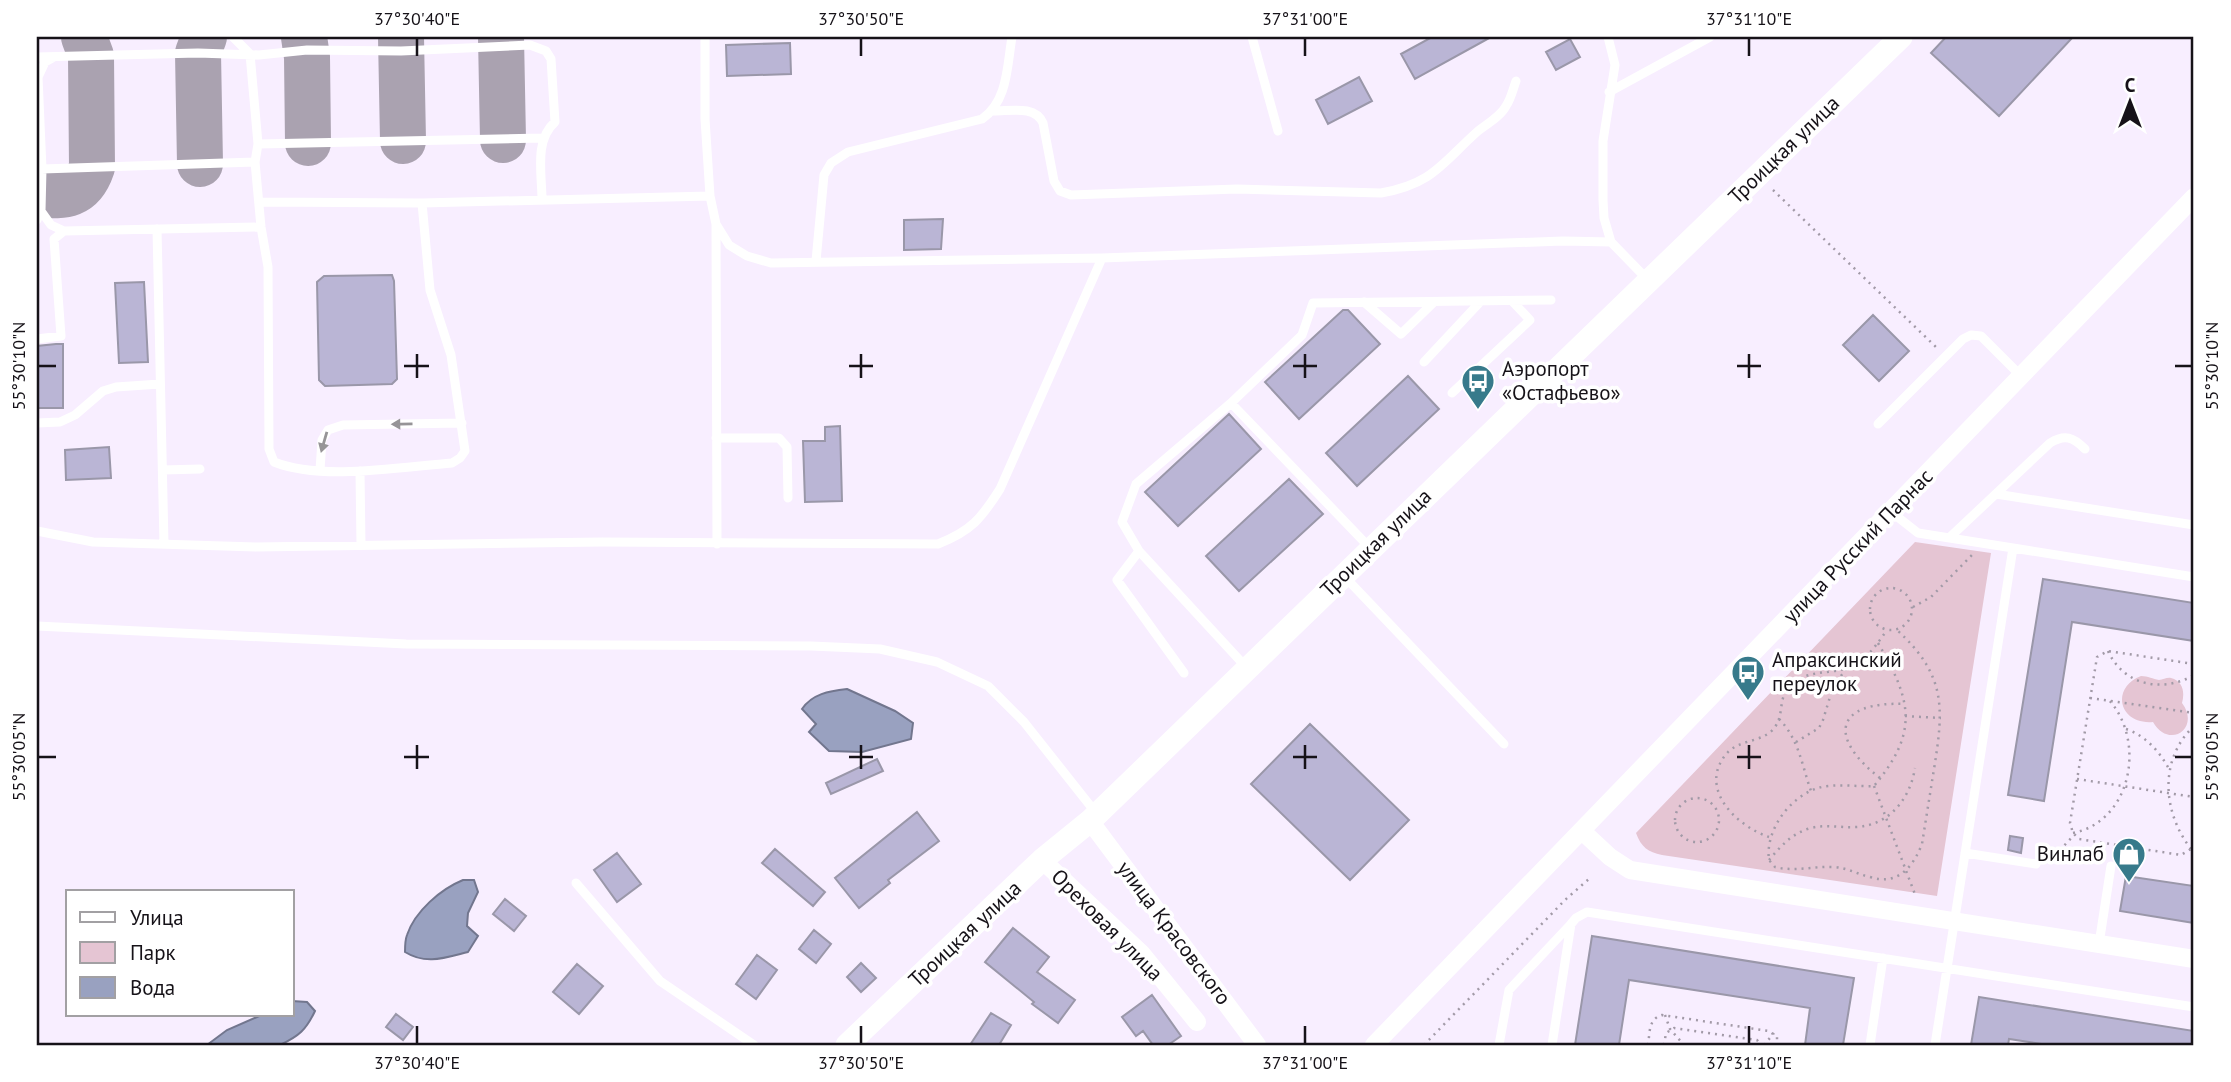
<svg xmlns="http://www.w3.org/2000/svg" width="2231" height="1082" viewBox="0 0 2231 1082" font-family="'PT Sans',sans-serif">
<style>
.green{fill:#e5c5d3}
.water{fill:#99a1c0;stroke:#72768e;stroke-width:2}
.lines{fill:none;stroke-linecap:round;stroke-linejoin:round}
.taxiway{stroke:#aaa2b0;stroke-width:46}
.building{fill:#bab5d5;stroke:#9a97a9;stroke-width:2}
.path{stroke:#a29aa7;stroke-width:2.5;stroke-dasharray:2 5;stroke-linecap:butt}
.service{stroke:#fff;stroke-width:9}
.minor{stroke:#fff;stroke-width:18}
.tertiary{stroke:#fff;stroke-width:23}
.oneway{fill:#969497}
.ticks{fill:none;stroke:#161218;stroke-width:2.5}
.labels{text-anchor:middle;stroke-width:7;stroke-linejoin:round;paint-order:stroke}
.street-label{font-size:21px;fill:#161218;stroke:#fff}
.poi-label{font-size:21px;fill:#161218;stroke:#fff;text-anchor:start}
.neatline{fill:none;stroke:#161218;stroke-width:2.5}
.ticks-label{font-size:18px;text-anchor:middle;fill:#161218}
</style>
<rect width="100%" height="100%" fill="#f8eeff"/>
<path class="green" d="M 1915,542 L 1991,553 L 1937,896 L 1662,855 C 1648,852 1641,847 1636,833 Z
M 2141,676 C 2148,676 2153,679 2159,680 C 2163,680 2167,677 2171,678 C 2183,681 2185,692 2182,703 C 2201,728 2169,750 2153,722 C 2119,725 2110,688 2141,676 Z"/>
<path class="water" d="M 847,689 L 895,711 L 913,723 L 911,739 L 862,752 L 829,751 L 809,732 L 816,724 L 802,709 C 812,694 829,691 847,689 Z
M 463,880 L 474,880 L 478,892 L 468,913 L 467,926 L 478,936 L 468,952 C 444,958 426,965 405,952 C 405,946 405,940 407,935 C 415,911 441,889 463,880 Z
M 292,1001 L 307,1002 L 315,1011 C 306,1030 299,1036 280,1045 L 207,1045 L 227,1030 L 264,1014 L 292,1014 Z"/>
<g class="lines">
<path class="taxiway" d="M 304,37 L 307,57 L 308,143
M 401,37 L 403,141
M 501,37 L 503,140
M 200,164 L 198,53 L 204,37
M 37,195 C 65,196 82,197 92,167 L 91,56 L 84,37"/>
</g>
<path class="building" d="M 1432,37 L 1491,37 L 1415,79 L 1401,54 Z
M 1946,37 L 2073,37 L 1999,116 L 1931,53 Z
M 1570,39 L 1580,57 L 1556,70 L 1546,52 Z
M 790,43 L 791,74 L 727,76 L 726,45 Z
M 1359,77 L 1372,101 L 1328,124 L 1316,100 Z
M 943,219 L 941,249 L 904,250 L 904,220 Z
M 392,275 L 394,281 L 397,379 L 392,384 L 325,386 L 319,380 L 317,282 L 324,276 Z
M 144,282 L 148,362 L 119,363 L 115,283 Z
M 1343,310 L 1348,310 L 1380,344 L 1299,419 L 1265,382 Z
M 1873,315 L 1909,351 L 1879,381 L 1843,345 Z
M 56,344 L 63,344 L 63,408 L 37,408 L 37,346 Z
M 1408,376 L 1439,409 L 1357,486 L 1326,453 Z
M 1229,414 L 1261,449 L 1178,526 L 1145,492 Z
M 840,426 L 842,501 L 805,502 L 803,441 L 825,441 L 825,427 Z
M 109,447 L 111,478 L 66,480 L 65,450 Z
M 1289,479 L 1323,514 L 1239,591 L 1206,556 Z
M 2043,579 L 2194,603 L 2194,641 L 2072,622 L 2044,801 L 2008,795 Z
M 1310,724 L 1409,820 L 1350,880 L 1251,784 Z
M 877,759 L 883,771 L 831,794 L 826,783 Z
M 917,812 L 939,841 L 888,880 L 890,883 L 859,908 L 835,878 Z
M 2010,836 L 2023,838 L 2021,853 L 2008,850 Z
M 775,849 L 825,892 L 813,906 L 762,863 Z
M 617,853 L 641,884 L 617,902 L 594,870 Z
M 2126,876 L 2194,886 L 2194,923 L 2120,911 Z
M 505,899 L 526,916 L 514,931 L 493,914 Z
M 1013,928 L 1049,957 L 1037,972 L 1075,1000 L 1058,1023 L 1032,1004 L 1034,1002 L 985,962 Z
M 814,930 L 831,944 L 816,963 L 799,949 Z
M 1592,936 L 1854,978 L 1843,1045 L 1805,1045 L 1810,1008 L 1629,980 L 1619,1045 L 1575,1045 Z
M 757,955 L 777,970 L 756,999 L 736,984 Z
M 861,963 L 876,978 L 861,992 L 847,977 Z
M 577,964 L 603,986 L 579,1014 L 553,992 Z
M 1152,995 L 1181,1036 L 1168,1045 L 1153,1045 L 1143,1031 L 1136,1036 L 1122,1017 Z
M 1979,997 L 2194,1031 L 2194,1045 L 2048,1045 L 2009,1039 L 2008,1045 L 1971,1045 Z
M 991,1013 L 1011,1025 L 999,1045 L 970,1045 Z
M 396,1014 L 413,1027 L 403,1040 L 386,1027 Z"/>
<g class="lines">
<path class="path" d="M 1773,190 L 1937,348
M1870 609a21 21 0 1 1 42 0a21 21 0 1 1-42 0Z
M 1913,607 L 1931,597 L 1973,554
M 1878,643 C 1912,701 1919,732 1874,786 C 1857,787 1834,783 1818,788 C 1789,797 1765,831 1769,860 L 1775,867 C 1795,872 1813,866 1834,867 C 1848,868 1857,874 1870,877 C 1898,886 1913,867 1922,844 C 1926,819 1930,794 1934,769 C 1944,707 1946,675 1897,630
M 2108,651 C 2124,686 2163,693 2194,675
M 2194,664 L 2108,651 L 2097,657 L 2070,823 L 2073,833 L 2079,839 L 2181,855 L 2191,849 L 2194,839
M 2090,698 L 2194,713
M 1905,716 L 1941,718
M 1779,719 C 1799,739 1802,766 1811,791
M 2126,729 C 2146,736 2159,751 2169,769
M 1796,742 L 1819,728 L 1823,720 L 1833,687 L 1846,669
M 1880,778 C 1827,737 1835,701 1905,704
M 2077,779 L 2194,797
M 1874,786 L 1916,897
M1675 820a22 22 0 1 1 44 0a22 22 0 1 1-44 0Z
M 2073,833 C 2132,821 2146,741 2109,700
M 1769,837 C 1736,826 1696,787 1728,752 C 1741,739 1765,742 1775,727 C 1786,711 1775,695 1797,680 C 1809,673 1821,673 1834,671 C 1861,668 1872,651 1887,630
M 2191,849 C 2163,813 2158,760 2194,726
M 2048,858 L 2061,849 L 2074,835
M 1769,860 C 1781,846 1792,833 1811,828 C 1826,824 1840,828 1855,827 C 1889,826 1910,799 1915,768
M 1665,1015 L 1670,1029 L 1684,1045
M 1424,1045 L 1565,900 L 1590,878
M 1648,1045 C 1650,1033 1648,1019 1662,1015 L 1769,1031 L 1777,1037 L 1777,1045
M 1664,1045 L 1666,1033 L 1674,1028 L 1757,1040 L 1761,1045
M 1764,1045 L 1774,1033"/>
<path class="service" d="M 233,37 L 250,54 L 258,144 L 255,162 L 261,227 L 268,267 L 269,449 L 274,462 C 321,481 401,467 452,463 L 460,458 L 465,451 L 451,355 L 430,290 L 422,203
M 705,37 L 705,119 L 710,196 L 716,224 L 729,245 L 747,256 L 771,263 L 1102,258 L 1563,241 L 1611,242 L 1647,279
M 1252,37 L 1278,131
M 1608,37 L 1615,65 L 1603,141 L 1603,200 L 1604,218 L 1611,242
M 37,57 L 198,53 L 259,55 L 307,50 L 401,51 L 530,45 L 546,51 L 551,59 L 555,122 C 534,140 542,175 542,200
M 1609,92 L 1710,37
M 994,111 C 1011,111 1035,105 1043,123 L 1054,181 L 1060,191 L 1071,195 L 1237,189 L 1381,193 C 1433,184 1442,163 1478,131 C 1487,124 1501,116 1506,106 C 1511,99 1513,89 1516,81
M 258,144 L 542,138
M 42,169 L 255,162
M 259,202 L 422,203 L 710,196
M 41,211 L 51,225 L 64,231 L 261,227
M 37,220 L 41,211 L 42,169 L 38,77 L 45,62 L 54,57
M 716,224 L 717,544
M 157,229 L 164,544
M 816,261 L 824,175 L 831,163 L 848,152 L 982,119 C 1008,101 1007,66 1012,37
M 1364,302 L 1401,334 L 1434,302
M 37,339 L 61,336 L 54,239 L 64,231
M 1424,362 L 1481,301
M 1452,393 L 1530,320 L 1512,301
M 1231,403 L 1302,335 L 1313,303 L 1551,300
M 37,423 L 60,422 L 75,415 L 103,391 L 116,387 L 160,384
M 1878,424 L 1963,339 L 1971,335 L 1981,336 L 2021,376
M 716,438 L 779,438 L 787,447 L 788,498
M 163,470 L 200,469
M 320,470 L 322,440 L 328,430 L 343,425 L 462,423
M 360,471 L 361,545
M 1996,494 L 2194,525
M 1890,511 L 1918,533 L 2013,548
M 37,531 L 93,542 L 256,547 L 602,542 L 938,544 C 971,531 981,519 1000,489 L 1102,258
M 1949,538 L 2050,443 C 2065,434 2073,437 2085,449
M 1139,551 L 1117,580 L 1184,673
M 1344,576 L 1504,744
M 37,626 L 406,644 L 811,646 L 880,649 L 937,662 L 988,686 L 1024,722 L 1096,813
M 1246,667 L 1139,551 L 1122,522 L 1136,484 L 1231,403 L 1371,549
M 1965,853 L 2036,864
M 576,883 L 660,981 L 754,1045
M 2099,944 L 2111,866
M 1499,1045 L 1509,990 L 1571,924
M 1552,1045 L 1571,924 L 1576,918 L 1587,912 L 2194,1007
M 1870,1045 L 1883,958
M 1935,1045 L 2013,548 L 2194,577"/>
<path class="minor" d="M 1090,821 L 1257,1045
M 1582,831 L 1610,857 L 1630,870 L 2194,959
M 1042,860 L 1141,953 L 1197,1022
M 1374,1045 L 2194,197"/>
<path class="tertiary" d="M 847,1045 L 1042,860 L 1090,821 L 1901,37"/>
</g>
<defs><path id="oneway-solid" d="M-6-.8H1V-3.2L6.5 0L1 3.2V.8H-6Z" transform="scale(1.75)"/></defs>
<g class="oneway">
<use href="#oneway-solid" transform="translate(402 424) rotate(179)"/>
<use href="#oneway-solid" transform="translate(324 442) rotate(106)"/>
</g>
<path class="ticks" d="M 417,38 L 417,56M 861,38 L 861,56M 1305,38 L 1305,56M 1749,38 L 1749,56M 417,354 L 417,378M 861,354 L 861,378M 1305,354 L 1305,378M 1749,354 L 1749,378M 38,366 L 56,366M 404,366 L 429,366M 849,366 L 873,366M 1293,366 L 1317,366M 1737,366 L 1761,366M 2175,366 L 2192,366M 417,745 L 417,769M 861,745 L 861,769M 1305,745 L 1305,769M 1749,745 L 1749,769M 38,757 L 56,757M 404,757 L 429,757M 849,757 L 873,757M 1293,757 L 1317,757M 1737,757 L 1761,757M 2175,757 L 2192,757M 417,1026 L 417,1044M 861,1026 L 861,1044M 1305,1026 L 1305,1044M 1749,1026 L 1749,1044"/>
<defs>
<symbol id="bus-pin" viewBox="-11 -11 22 30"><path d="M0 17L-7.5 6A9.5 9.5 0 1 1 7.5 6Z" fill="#377a8b" stroke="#fff"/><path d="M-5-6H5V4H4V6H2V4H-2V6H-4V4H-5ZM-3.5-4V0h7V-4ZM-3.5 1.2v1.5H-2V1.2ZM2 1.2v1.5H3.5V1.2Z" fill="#fff"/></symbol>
<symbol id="shop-pin" viewBox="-11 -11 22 30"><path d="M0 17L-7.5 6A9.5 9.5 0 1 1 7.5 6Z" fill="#377a8b" stroke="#fff"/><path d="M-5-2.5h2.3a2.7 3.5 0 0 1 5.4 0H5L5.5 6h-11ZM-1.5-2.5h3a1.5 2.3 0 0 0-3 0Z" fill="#fff"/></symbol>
</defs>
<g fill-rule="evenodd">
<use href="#bus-pin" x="1459" y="362" width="38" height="52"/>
<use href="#bus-pin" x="1729" y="653" width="38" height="52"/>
<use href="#shop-pin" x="2110" y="835" width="38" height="52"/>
</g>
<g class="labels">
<g class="street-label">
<text transform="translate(1784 150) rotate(-44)" y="7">Троицкая улица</text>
<text transform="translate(1376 543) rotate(-44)" y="7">Троицкая улица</text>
<text transform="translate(1858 546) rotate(-46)" y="7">улица Русский Парнас</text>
<text transform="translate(1107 925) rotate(45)" y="7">Ореховая улица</text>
<text transform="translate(1174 933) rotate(53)" y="7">улица Красовского</text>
<text transform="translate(965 934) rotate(-43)" y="7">Троицкая улица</text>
</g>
<g class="poi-label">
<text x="1502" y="376">Аэропорт<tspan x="1502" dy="24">«Остафьево»</tspan></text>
<text x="1772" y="667">Апраксинский<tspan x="1772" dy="24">переулок</tspan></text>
<text x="2104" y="861" text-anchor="end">Винлаб</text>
</g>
</g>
<rect width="2231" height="1082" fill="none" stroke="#ffffff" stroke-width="77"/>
<rect x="66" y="890" width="228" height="126" fill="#ffffff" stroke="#a2a0a3" stroke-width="2"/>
<rect x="80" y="912" width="35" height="10" fill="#ffffff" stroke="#a2a0a3" stroke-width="2"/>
<text x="130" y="925" font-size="21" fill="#161218">Улица</text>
<rect x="80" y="942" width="35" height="21" fill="#e5c5d3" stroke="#a2a0a3" stroke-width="2"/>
<text x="130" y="960" font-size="21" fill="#161218">Парк</text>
<rect x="80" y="977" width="35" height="21" fill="#99a1c0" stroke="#a2a0a3" stroke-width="2"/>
<text x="130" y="995" font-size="21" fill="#161218">Вода</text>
<g transform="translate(2130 102)" stroke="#ffffff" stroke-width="5" paint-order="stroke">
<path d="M0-5L12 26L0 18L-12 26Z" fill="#161218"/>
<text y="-10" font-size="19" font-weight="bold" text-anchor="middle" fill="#161218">С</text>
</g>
<rect x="38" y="38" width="2154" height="1006" class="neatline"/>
<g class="ticks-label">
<text x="417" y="25">37°30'40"E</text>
<text x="861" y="25">37°30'50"E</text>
<text x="1305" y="25">37°31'00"E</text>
<text x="1749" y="25">37°31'10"E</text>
<text transform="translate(19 366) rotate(-90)" y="6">55°30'10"N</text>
<text transform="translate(2212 366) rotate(-90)" y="6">55°30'10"N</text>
<text transform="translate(19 757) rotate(-90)" y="6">55°30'05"N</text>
<text transform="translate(2212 757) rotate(-90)" y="6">55°30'05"N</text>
<text x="417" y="1069">37°30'40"E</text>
<text x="861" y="1069">37°30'50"E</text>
<text x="1305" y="1069">37°31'00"E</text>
<text x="1749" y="1069">37°31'10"E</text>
</g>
</svg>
